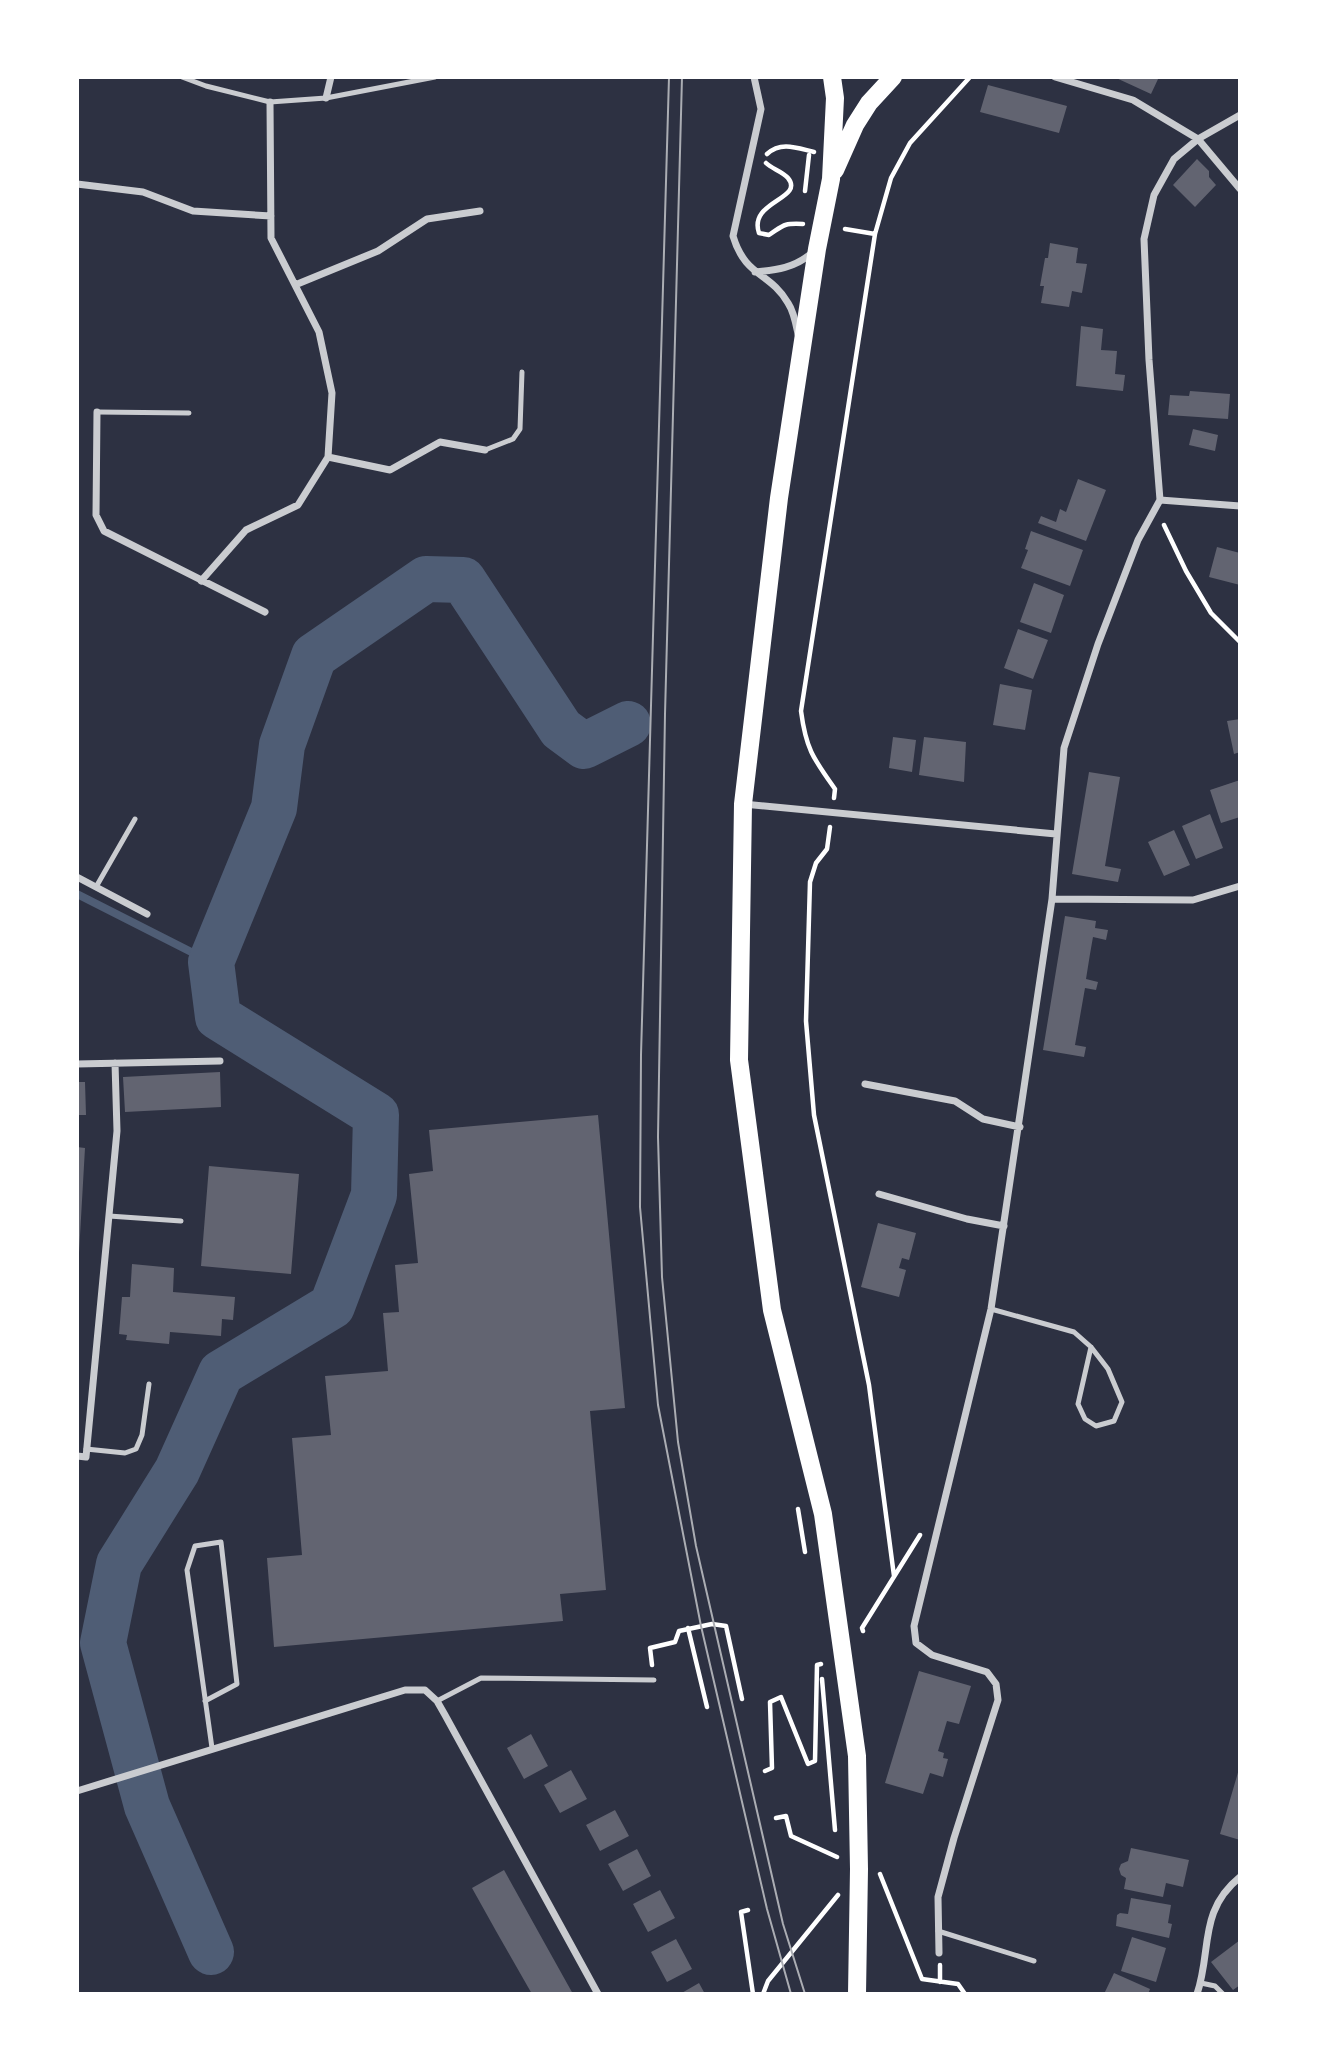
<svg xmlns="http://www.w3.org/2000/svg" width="1317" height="2071" viewBox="0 0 1317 2071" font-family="'Space Grotesk',sans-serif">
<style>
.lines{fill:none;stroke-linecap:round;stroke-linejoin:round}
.stream{stroke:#4f5d75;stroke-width:8}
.river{stroke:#4f5d75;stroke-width:46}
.building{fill:#626471}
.path{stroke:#fff;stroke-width:4.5}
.service{stroke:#caccd0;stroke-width:5}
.minor{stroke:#caccd0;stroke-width:7}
.primary{stroke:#fff;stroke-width:18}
.tram{stroke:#abadb3;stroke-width:2}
</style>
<rect width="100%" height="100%" fill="#2d3142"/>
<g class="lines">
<path class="stream" d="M 77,894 L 211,962"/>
<path class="river" d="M 211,1952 L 147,1806 L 103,1643 L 119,1564 L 177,1471 L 221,1373 L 332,1306 L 374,1195 L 376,1115 L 218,1017 L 211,962 L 274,808 L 282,745 L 314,656 L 426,579 L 463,580 L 561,729 L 584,746 L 628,724"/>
</g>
<path class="building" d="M 1114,77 L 1159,77 L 1151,94 Z
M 988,85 L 1067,106 L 1059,133 L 980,112 Z
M 1197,159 L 1209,171 L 1209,177 L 1216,185 L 1195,207 L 1173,185 Z
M 1050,243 L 1078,248 L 1076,263 L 1087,264 L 1082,293 L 1072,291 L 1069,307 L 1041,303 L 1044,286 L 1040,286 L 1045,258 L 1048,258 Z
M 1081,326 L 1103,329 L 1101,350 L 1117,351 L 1115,374 L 1125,375 L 1123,391 L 1076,386 Z
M 1190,391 L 1230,394 L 1228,419 L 1168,415 L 1170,395 L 1189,396 Z
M 1193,429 L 1218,435 L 1215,451 L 1189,445 Z
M 1078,479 L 1106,490 L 1086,541 L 1038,523 L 1041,516 L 1056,522 L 1060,509 L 1066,512 Z
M 1031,531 L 1083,550 L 1070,586 L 1021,568 L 1028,550 L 1025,549 Z
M 1217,547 L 1240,553 L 1240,585 L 1209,577 Z
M 1034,583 L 1064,595 L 1051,633 L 1020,622 Z
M 1018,629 L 1048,640 L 1033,679 L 1004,668 Z
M 1000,684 L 1032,690 L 1025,730 L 993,725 Z
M 1240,719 L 1240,752 L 1234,754 L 1227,721 Z
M 893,737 L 916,740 L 912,772 L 889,768 Z
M 924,737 L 966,742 L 964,782 L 919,775 Z
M 1089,772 L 1120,777 L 1105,866 L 1121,869 L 1118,882 L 1072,874 Z
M 1240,780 L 1240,817 L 1221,823 L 1210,790 Z
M 1210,814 L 1223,848 L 1196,859 L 1182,826 Z
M 1174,830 L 1190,865 L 1164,876 L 1148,842 Z
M 1065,916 L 1096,921 L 1095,928 L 1108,930 L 1106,940 L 1093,937 L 1090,954 L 1086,979 L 1098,982 L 1096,990 L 1085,988 L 1075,1045 L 1086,1047 L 1084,1057 L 1043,1050 Z
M 220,1072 L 221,1107 L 125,1112 L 123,1077 Z
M 77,1082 L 85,1082 L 86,1115 L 77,1115 Z
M 598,1115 L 625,1408 L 590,1411 L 606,1590 L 560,1594 L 563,1621 L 274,1647 L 267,1558 L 302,1555 L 292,1438 L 331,1435 L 325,1376 L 388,1371 L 383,1313 L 399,1312 L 395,1265 L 418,1263 L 409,1174 L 433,1171 L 429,1130 Z
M 77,1147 L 85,1148 L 79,1253 L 77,1253 Z
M 209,1166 L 299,1174 L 291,1274 L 201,1266 Z
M 878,1223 L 916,1233 L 909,1260 L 902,1258 L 899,1268 L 906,1270 L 899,1297 L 861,1287 Z
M 132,1264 L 174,1268 L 173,1292 L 235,1297 L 233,1320 L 222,1319 L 221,1336 L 170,1332 L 169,1344 L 126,1340 L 127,1335 L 119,1334 L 122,1297 L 130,1297 Z
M 919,1671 L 971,1686 L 959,1724 L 947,1721 L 938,1751 L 944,1753 L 943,1758 L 948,1759 L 943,1777 L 930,1773 L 923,1794 L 885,1783 Z
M 531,1734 L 548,1766 L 524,1779 L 507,1748 Z
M 1239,1769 L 1240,1769 L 1240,1840 L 1220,1834 Z
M 571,1770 L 587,1799 L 560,1813 L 544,1785 Z
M 615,1810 L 629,1836 L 600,1851 L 586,1825 Z
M 1131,1848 L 1189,1860 L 1183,1887 L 1166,1883 L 1163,1897 L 1124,1889 L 1126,1878 L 1121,1875 L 1119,1869 L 1121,1864 L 1128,1861 Z
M 637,1849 L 651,1876 L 623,1891 L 608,1864 Z
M 504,1870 L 544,1942 L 573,1994 L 532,1994 L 496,1931 L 472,1888 Z
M 660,1890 L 675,1918 L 648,1932 L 633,1904 Z
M 1131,1898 L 1171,1905 L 1168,1923 L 1172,1924 L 1169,1938 L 1116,1926 L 1117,1915 L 1120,1913 L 1128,1914 Z
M 1132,1937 L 1166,1948 L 1156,1982 L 1121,1971 Z
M 676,1939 L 692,1969 L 667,1982 L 651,1952 Z
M 1240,1940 L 1240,1985 L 1233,1990 L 1211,1962 Z
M 1114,1973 L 1150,1989 L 1148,1994 L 1104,1994 Z
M 699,1983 L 705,1994 L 680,1994 Z"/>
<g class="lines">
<path class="path" d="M 767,154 C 781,141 797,148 814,152
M 766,163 C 772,169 782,171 788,178 C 805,199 748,201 759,233 L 769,235 C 784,225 783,223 803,224
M 805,191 L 809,155
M 845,229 L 875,234
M 1164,525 L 1186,571 L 1211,613 L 1240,642
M 834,798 L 835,789 C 813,758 806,749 801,711 L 875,234 L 891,178 L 910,143 L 970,77
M 830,827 L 827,849 L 816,863 L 810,882 L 806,1021 L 814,1115 L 869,1385 L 894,1576
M 798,1509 L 805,1552
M 688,1628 L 707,1707
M 863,1631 L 862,1628 L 920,1535
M 652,1665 L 650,1648 L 675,1642 L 679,1631 L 712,1624 L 726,1626 L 742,1699
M 822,1679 L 835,1830
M 765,1771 L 772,1768 L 770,1702 L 781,1697 L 808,1764 L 815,1761 L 817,1665 L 821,1664
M 776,1818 L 786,1816 L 791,1836 L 837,1857
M 880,1874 L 922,1979 L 958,1984 L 965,1994
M 748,1910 L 741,1912 L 753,1994
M 940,1965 L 940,1982
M 763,1994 L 768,1981 L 838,1895"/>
<path class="service" d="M 182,77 L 206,86 L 270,102 L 326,98 L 435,77
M 97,412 L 189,413
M 485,450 L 513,439 L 520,429 L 522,372
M 96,887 L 135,819
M 109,1216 L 181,1221
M 991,1309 L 1074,1332 L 1091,1347 L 1108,1369 L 1122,1402 L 1114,1421 L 1096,1426 L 1085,1419 L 1078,1404 L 1091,1347
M 86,1449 L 125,1453 L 136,1449 L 142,1435 L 149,1384
M 205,1701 L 237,1684 L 221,1542 L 195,1546 L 187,1570 L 212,1748
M 437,1701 L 481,1678 L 654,1680
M 938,1931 L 1034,1961
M 1201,1983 L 1215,1986 L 1223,1994"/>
<path class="minor" d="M 754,77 L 761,109 L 733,236 C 745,277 770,272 788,303 C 794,312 796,324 798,334
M 1055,77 L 1133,100 L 1198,139 L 1240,189
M 326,98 L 331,77
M 77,184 L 143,192 L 193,211 L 271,216
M 755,272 C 777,270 794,268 812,253
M 295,285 L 378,251 L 427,219 L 480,211
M 97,412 L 96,515 L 104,531 L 265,612
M 328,457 L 390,470 L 440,442 L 485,450
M 1160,500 L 1240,506
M 201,581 L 246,530 L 298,505 L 328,457 L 332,393 L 319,332 L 271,238 L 270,102
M 743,804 L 1056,834
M 77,877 L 147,914
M 1052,899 L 1193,900 L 1240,886
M 77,1064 L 220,1061
M 865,1084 L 955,1101 L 983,1119 L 1020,1127
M 879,1194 L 967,1219 L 1004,1226
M 77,1456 L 86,1457 L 117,1131 L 115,1063
M 77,1791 L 405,1690 L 425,1690 L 437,1701 L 445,1715 L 598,1994
M 939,1953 L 938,1897 L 954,1838 L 998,1700 L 996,1684 L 987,1672 L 932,1655 L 916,1643 L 914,1626 L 991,1309 L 1052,899 L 1064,748 L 1098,644 L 1138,540 L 1160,500 L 1149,360 L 1144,239 L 1154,195 L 1174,159 L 1198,139 L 1240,115
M 1197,1994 C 1212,1950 1198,1911 1240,1877"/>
<path class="primary" d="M 832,77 L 835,98 L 831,179 L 817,249 L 779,498 L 743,804 L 739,1060 L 772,1310 L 823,1514 L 857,1756 L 859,1869 L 857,1994
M 835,170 L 855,125 L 869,103 L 893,77"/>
<path class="tram" d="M 669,77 L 641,1055 L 640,1207 L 658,1405 L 701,1626 L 767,1909 L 791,1994
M 682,77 L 665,714 L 658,1137 L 662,1277 L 678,1442 L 696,1546 L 783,1924 L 805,1994"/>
</g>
<rect width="1317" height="2071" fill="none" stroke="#ffffff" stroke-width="158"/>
</svg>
